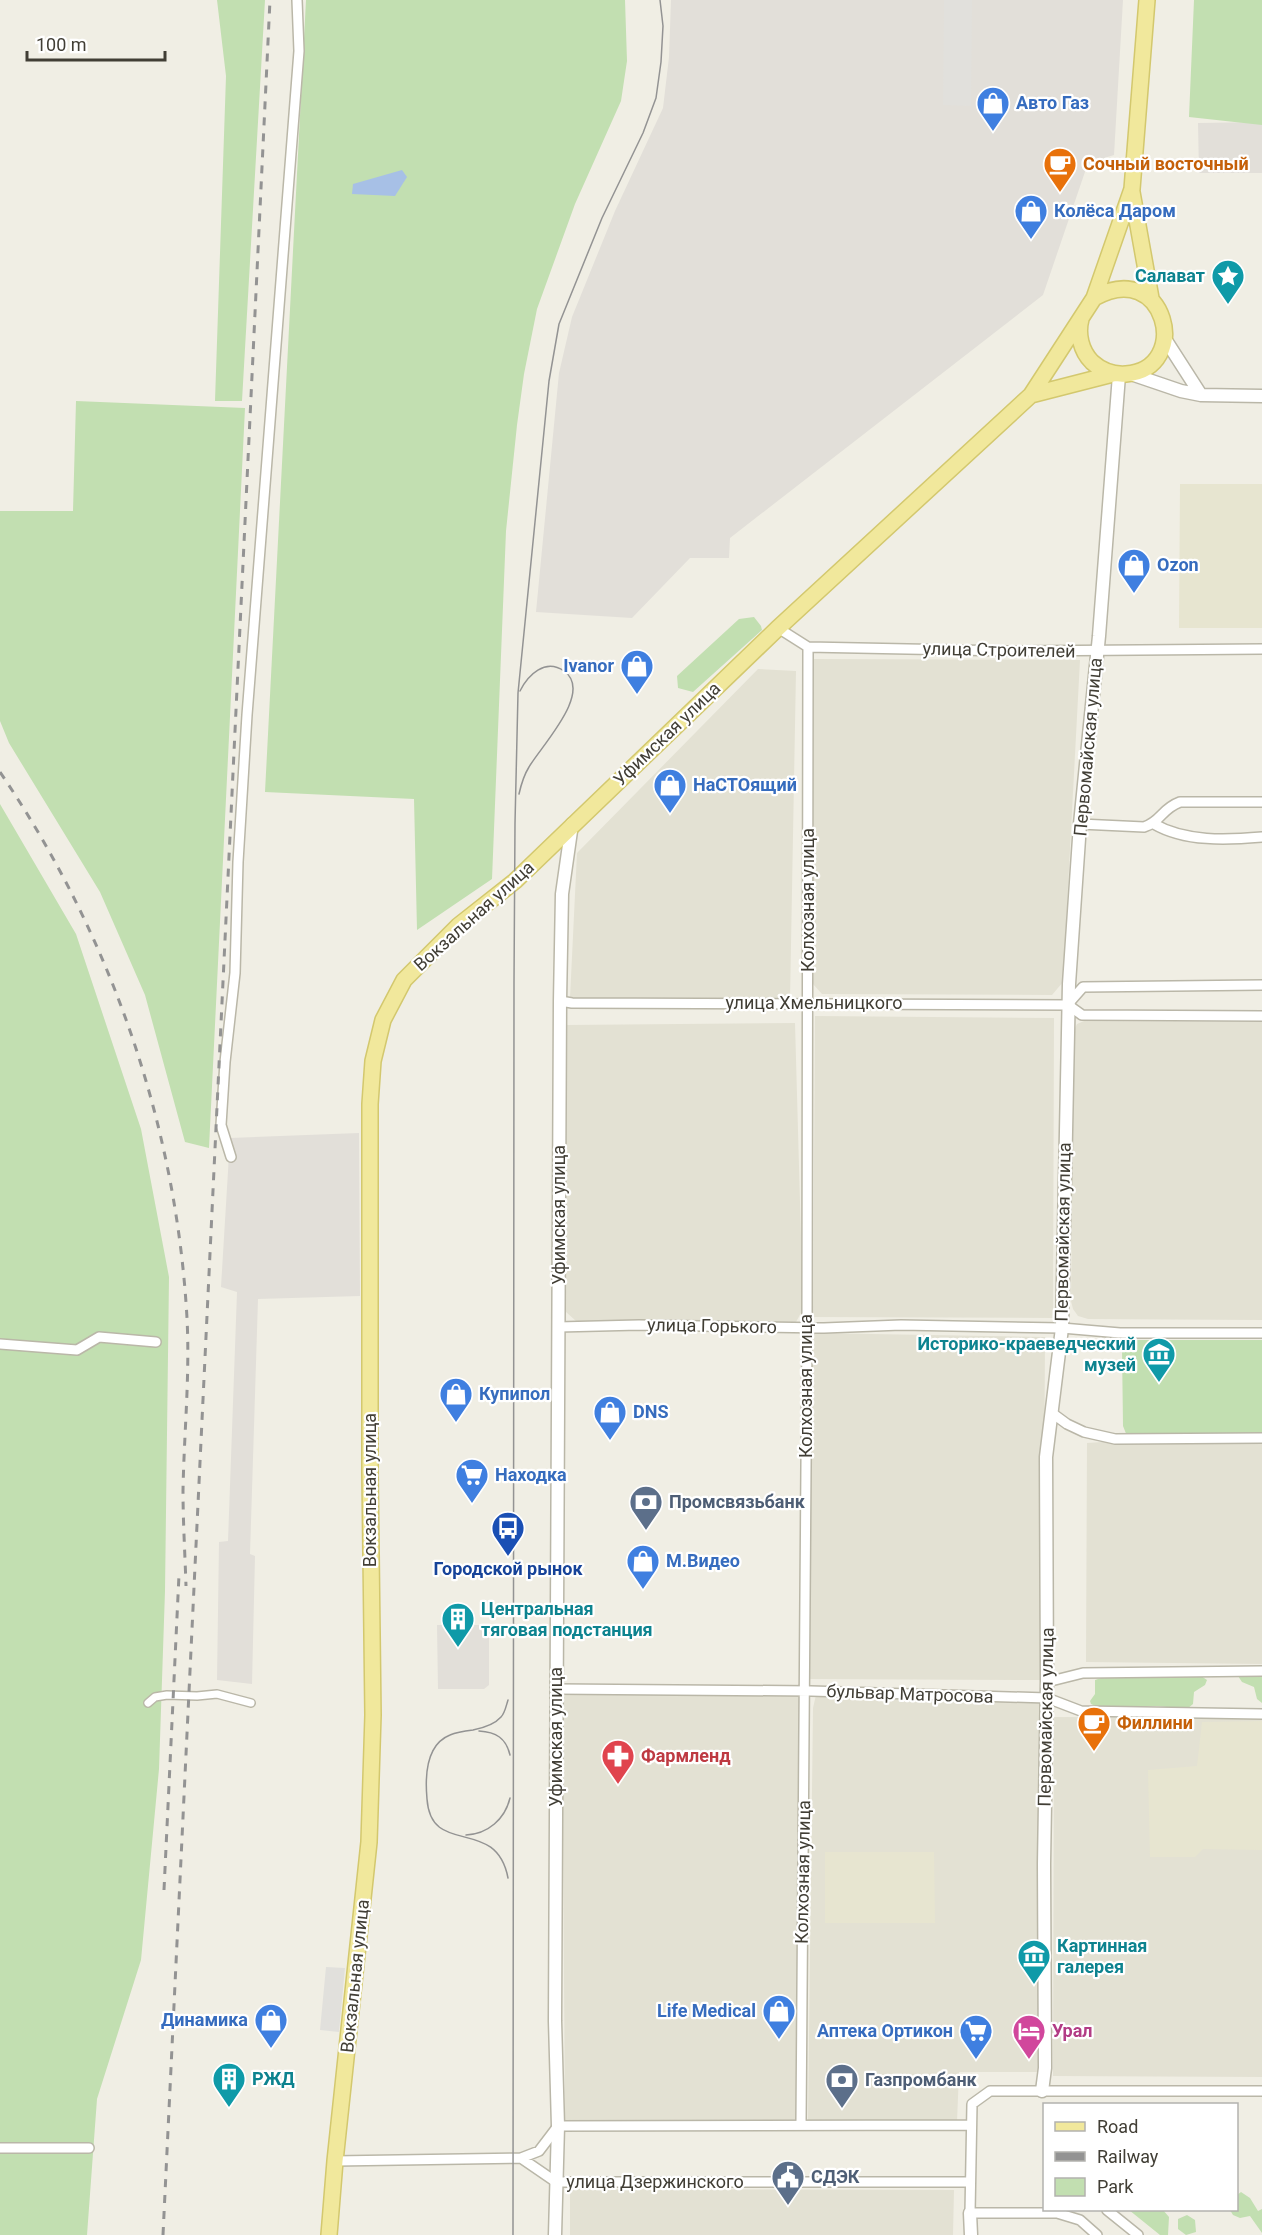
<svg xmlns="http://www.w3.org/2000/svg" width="1262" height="2235" viewBox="0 0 1262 2235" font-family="Roboto,sans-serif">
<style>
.residential{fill:#e3e1d3}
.industrial{fill:#e2dfd9}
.education{fill:#e7e5d0}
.green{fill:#c2dfb1}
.parking{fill:#e1e0dc}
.water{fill:#a7c0e6}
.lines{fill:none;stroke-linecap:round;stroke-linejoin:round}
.pedestrian-casing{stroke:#bab7a8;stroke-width:10}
.minor-casing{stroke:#bab7a8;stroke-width:12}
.tertiary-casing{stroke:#bab7a8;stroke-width:15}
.primary-casing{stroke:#d3c86e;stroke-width:18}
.pedestrian{stroke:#fff;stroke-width:7}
.minor{stroke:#fff;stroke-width:9}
.tertiary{stroke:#fff;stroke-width:12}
.primary{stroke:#f1e89c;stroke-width:15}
.tram{stroke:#939393;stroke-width:1.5}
.rail{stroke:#939393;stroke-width:3;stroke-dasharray:8 8;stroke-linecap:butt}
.labels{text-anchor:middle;stroke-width:4.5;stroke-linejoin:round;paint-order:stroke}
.shop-label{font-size:18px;font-weight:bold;fill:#366cbe;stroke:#fff;text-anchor:start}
.food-label{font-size:18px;font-weight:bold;fill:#c56008;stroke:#fff;text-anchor:start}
.culture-label{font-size:18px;font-weight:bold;fill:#0d838f;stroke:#fff;text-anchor:start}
.street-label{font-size:18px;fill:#413e35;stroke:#fff}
.service-label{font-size:18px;font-weight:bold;fill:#4e5e75;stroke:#fff;text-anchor:start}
.transit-label{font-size:18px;font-weight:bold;fill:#164399;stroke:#fff}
.health-label{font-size:18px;font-weight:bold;fill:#be3a42;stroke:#fff;text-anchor:start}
.hotel-label{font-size:18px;font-weight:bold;fill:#b23c85;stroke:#fff;text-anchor:start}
</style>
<rect width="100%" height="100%" fill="#f0eee4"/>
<path class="residential" d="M 813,659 L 1080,660 L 1063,982 L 1052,995 L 822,994 L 813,984 Z
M 758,669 L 796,671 L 790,1000 L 570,998 L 577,853 Z
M 815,1016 L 1054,1018 L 1053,1318 L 813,1317 Z
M 1084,1021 L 1262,1022 L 1262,1320 L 1088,1319 L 1078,1316 L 1073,1309 L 1071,1301 L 1074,1030 L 1077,1024 Z
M 795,1023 L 803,1309 L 796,1322 L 576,1321 L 566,1312 L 567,1025 Z
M 812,1333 L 1045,1337 L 1043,1680 L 809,1679 Z
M 1102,1442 L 1262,1442 L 1262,1664 L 1086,1662 L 1087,1443 Z
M 562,1694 L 799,1695 L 797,2122 L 565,2121 Z
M 816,1695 L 1043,1702 L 1042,2072 L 959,2072 L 957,2122 L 808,2120 L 813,1708 Z
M 1054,1717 L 1262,1718 L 1262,2077 L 1053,2076 Z
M 573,2189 L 954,2190 L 953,2235 L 570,2235 L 570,2193 Z"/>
<path class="industrial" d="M 671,0 L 1123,0 L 1114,155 L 1088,163 L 1043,295 L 730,538 L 729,558 L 690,558 L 632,618 L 536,612 L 559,373 L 572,317 L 615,211 L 663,108 L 669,57 Z
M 1262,122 L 1262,173 L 1199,173 L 1198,123 Z
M 359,1133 L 360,1296 L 258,1299 L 250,1554 L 255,1556 L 252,1684 L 217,1680 L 219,1542 L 228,1541 L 237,1292 L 221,1287 L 230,1138 Z
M 437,1625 L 489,1625 L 489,1685 L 484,1689 L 438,1689 Z"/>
<path class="education" d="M 1180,484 L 1262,484 L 1262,628 L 1179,628 Z
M 1262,1721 L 1262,1850 L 1203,1849 L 1195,1857 L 1150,1857 L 1148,1770 L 1197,1766 L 1202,1722 Z
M 825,1852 L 934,1852 L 935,1923 L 825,1923 Z"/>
<path class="green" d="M 217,0 L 265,0 L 242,401 L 215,401 L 226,76 Z
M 306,0 L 625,0 L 627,61 L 621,101 L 575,204 L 537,309 L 524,374 L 517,425 L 506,531 L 492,879 L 417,930 L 414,799 L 265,792 Z
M 1194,0 L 1262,0 L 1262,125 L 1189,117 Z
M 76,401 L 245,408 L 209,1148 L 185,1142 L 145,995 L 100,892 L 9,743 L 0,721 L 0,511 L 73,511 Z
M 754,617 L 761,626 L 762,630 L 693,692 L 678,688 L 677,676 L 739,619 Z
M 0,804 L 76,934 L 141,1129 L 169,1277 L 165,1591 L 159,1769 L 141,1960 L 97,2099 L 87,2235 L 0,2235 Z
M 1128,1340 L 1262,1340 L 1262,1435 L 1127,1436 L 1123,1426 L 1122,1348 L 1123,1342 Z
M 1262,1673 L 1262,1703 L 1257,1699 L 1254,1687 L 1242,1682 L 1238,1676 L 1238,1675 Z
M 1154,1676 L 1201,1676 L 1207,1680 L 1205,1685 L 1194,1692 L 1193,1704 L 1187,1709 L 1157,1706 L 1100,1708 L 1091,1704 L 1090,1701 L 1095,1694 L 1095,1680 L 1104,1677 Z
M 1241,2192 L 1250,2198 L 1258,2211 L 1262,2209 L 1262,2233 L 1250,2216 L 1240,2218 L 1233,2215 L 1230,2210 L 1236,2210 L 1237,2195 Z
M 1129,2210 L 1163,2210 L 1169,2217 L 1168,2235 L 1160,2235 Z
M 1187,2215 L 1195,2220 L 1196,2232 L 1186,2235 L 1178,2229 L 1178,2219 Z"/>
<path class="parking" d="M 944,0 L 972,0 L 971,106 L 943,105 Z
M 326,1967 L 345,1968 L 339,2032 L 320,2030 Z"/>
<path class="water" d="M 402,170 L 407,177 L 395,196 L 352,194 L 353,184 Z"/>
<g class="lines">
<defs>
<path id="pedestrian" d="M 148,1703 L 155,1697 L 167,1695 L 197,1696 L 217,1694 L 251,1703"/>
<path id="minor" d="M 778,628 L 808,647 L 1007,651 L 1262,649
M 1080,824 L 1144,827 C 1162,821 1161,809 1180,802 L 1262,802
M 1154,824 C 1185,842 1227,840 1262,837
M 560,1001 L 572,1003 L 1068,1005 L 1082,1015 L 1262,1016
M 1068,1004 L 1083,987 L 1262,985
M 231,1157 L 221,1125 L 225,1062 L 235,973 L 238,862 L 247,715 L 299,51 L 297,0
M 558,1327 L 639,1325 L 824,1328 L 901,1325 L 1062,1328 L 1120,1333 L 1262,1333
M 0,1344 L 77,1350 L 99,1337 L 156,1342
M 1052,1413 L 1067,1424 L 1084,1432 L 1115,1439 L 1262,1438
M 1047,1682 L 1083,1673 L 1262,1671
M 557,1689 L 811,1691 L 1047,1698 L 1081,1711 L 1262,1714
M 801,2125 L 807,1336 L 808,647
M 0,2148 L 89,2148
M 521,2158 L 556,2182 L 970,2182
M 335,2161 L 521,2158 L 539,2151 L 558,2126 L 971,2125
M 1107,2210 L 1138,2235
M 1097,2235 L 1080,2220 L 1057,2213 L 970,2213 L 972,2104 L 990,2091 L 1262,2091"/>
<path id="tertiary" d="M 1165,339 L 1201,395
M 1131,374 L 1181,391 L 1201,395 L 1262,396
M 1042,2091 L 1045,2068 L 1044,1864 L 1047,1682 L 1046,1457 L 1062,1328 L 1069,984 L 1080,824 L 1099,636 L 1119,375
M 970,2213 L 971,2235
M 555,2235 L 558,2126 L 555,2021 L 560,1001 L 562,894 L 572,824"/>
<path id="primary" d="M 1132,192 L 1151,298
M 1081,319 C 1077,334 1081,351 1092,362 C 1102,371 1113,375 1126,374 C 1193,369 1166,257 1094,298
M 1031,395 L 1113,374
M 329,2235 L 335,2161 L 369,1842 L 373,1715 L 370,1472 L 370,1104 L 373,1061 L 383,1020 L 404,980 L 458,926 L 515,881 L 778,628 L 1031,395 L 1094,298 L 1132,189 L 1147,0"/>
</defs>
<use href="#pedestrian" class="pedestrian-casing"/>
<use href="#minor" class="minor-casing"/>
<use href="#tertiary" class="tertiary-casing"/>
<use href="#primary" class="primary-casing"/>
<use href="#pedestrian" class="pedestrian"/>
<use href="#minor" class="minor"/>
<use href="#tertiary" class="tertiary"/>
<use href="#primary" class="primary"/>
<path class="tram" d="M 519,794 C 521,785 524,775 529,767 C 541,746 594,692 564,671 C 545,658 528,675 520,691
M 508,1700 C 506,1706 505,1713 501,1717 C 494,1725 483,1728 473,1730 C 465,1731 457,1732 450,1735 C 425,1745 425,1777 427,1799 C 431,1858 496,1815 508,1878
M 479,1731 C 496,1732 506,1738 510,1755
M 466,1835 C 488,1834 505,1819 510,1798
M 513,2235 L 514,982 L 515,823 L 518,693 L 549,381 L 559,324 L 602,218 L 643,133 L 656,98 L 661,62 L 663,26 L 660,0"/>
<path class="rail" d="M 0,772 C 110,934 176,1123 187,1318 C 190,1376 184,1433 183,1491 C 183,1522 185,1554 186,1586
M 164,1890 L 179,1575
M 163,2235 L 270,0"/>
</g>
<defs>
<symbol id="shop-pin" viewBox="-11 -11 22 30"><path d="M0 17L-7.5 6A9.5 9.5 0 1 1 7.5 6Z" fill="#3f7fe0" stroke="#fff"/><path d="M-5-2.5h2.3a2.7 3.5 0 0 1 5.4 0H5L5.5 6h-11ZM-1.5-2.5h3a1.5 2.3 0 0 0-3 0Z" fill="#fff"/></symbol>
<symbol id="cafe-pin" viewBox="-11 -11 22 30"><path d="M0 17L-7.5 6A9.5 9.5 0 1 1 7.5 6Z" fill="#e8710a" stroke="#fff"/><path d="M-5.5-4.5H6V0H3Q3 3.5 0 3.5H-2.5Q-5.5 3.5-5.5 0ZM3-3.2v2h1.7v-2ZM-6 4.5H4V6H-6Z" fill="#fff"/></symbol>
<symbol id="sight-pin" viewBox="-11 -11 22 30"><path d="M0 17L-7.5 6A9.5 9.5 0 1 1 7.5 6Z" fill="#0f9aa8" stroke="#fff"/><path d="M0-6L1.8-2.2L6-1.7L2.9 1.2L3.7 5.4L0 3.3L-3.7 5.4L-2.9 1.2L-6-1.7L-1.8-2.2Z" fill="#fff"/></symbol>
<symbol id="museum-pin" viewBox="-11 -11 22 30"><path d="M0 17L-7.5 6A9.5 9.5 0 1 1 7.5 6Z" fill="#0f9aa8" stroke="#fff"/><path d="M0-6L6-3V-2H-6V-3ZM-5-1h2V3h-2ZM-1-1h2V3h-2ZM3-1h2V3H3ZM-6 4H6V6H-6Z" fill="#fff"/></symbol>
<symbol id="supermarket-pin" viewBox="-11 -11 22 30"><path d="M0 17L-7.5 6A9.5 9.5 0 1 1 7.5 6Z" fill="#3f7fe0" stroke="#fff"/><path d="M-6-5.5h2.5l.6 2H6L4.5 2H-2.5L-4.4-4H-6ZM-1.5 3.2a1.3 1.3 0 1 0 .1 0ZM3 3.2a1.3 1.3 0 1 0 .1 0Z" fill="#fff"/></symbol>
<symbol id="bank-pin" viewBox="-11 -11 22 30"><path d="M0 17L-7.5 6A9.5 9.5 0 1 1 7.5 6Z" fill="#5c6f8a" stroke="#fff"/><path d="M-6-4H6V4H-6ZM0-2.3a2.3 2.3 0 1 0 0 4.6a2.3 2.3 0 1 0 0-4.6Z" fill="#fff"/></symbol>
<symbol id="bus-pin" viewBox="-11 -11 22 30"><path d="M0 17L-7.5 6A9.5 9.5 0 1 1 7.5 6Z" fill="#1a4fb4" stroke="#fff"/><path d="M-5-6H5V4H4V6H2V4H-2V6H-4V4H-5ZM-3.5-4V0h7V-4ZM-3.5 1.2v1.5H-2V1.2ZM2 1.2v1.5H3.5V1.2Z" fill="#fff"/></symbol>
<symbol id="building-pin" viewBox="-11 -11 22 30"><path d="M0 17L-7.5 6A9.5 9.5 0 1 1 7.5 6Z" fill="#0f9aa8" stroke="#fff"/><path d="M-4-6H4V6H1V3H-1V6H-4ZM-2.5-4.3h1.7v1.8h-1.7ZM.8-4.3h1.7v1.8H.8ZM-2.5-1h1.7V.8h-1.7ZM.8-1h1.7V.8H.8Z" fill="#fff"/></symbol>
<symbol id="pharmacy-pin" viewBox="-11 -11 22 30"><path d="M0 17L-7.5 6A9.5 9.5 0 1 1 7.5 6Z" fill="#e0444e" stroke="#fff"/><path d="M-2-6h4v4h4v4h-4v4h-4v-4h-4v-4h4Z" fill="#fff"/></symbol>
<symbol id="hotel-pin" viewBox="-11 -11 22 30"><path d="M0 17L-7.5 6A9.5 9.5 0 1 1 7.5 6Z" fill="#d1479c" stroke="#fff"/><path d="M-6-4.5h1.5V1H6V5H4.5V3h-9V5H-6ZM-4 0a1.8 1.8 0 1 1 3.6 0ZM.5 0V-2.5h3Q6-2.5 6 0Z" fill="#fff"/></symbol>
<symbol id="civic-pin" viewBox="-11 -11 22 30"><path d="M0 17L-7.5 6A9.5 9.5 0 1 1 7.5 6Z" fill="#5c6f8a" stroke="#fff"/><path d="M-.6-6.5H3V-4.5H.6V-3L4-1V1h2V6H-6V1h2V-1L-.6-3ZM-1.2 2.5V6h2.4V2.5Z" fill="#fff"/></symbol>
</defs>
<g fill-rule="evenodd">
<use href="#shop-pin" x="974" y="84" width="38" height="52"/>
<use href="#cafe-pin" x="1041" y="145" width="38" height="52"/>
<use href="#shop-pin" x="1012" y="192" width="38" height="52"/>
<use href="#sight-pin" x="1209" y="257" width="38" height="52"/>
<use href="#shop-pin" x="1115" y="546" width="38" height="52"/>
<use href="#shop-pin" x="618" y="647" width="38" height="52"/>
<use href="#shop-pin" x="651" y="766" width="38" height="52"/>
<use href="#museum-pin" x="1140" y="1335" width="38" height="52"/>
<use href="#shop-pin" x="437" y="1375" width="38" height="52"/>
<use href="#shop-pin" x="591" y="1393" width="38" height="52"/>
<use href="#supermarket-pin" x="453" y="1456" width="38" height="52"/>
<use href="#bank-pin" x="627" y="1483" width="38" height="52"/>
<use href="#bus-pin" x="489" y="1509" width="38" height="52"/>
<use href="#shop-pin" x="624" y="1542" width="38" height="52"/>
<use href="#building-pin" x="439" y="1600" width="38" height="52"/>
<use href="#cafe-pin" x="1075" y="1704" width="38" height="52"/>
<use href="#pharmacy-pin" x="599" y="1737" width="38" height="52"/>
<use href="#museum-pin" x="1015" y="1937" width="38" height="52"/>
<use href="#shop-pin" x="760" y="1992" width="38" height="52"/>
<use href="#shop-pin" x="252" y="2001" width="38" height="52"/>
<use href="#supermarket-pin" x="957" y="2012" width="38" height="52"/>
<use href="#hotel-pin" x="1010" y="2012" width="38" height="52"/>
<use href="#building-pin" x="210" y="2060" width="38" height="52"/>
<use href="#bank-pin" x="823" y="2061" width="38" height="52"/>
<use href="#civic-pin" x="769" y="2158" width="38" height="52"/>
</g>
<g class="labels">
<g class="shop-label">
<text x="1016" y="109">Авто Газ</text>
<text x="1054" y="217">Колёса Даром</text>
<text x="1157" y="571">Ozon</text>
<text x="614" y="672" text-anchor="end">Ivanor</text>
<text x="693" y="791">НаСТОящий</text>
<text x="479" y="1400">Купипол</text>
<text x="633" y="1418">DNS</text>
<text x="495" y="1481">Находка</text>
<text x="666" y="1567">М.Видео</text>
<text x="756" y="2017" text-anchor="end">Life Medical</text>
<text x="248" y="2026" text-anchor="end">Динамика</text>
<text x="953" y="2037" text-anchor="end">Аптека Ортикон</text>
</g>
<g class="food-label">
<text x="1083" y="170">Сочный восточный</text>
<text x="1117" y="1729">Филлини</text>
</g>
<g class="culture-label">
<text x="1205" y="282" text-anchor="end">Салават</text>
<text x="1136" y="1350" text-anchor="end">Историко-краеведческий<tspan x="1136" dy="21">музей</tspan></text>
<text x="481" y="1615">Центральная<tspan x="481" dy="21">тяговая подстанция</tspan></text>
<text x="1057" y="1952">Картинная<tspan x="1057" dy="21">галерея</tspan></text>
<text x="252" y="2085">РЖД</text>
</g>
<g class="street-label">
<text transform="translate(999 650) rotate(1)" y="6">улица Строителей</text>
<text transform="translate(667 734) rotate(-44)" y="6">Уфимская улица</text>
<text transform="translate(1088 747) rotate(-85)" y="6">Первомайская улица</text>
<text transform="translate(808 900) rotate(-90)" y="6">Колхозная улица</text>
<text transform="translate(474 916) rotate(-42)" y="6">Вокзальная улица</text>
<text x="814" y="1009">улица Хмельницкого</text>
<text transform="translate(559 1215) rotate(-90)" y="6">Уфимская улица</text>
<text transform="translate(1063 1232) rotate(-89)" y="6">Первомайская улица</text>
<text transform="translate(712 1326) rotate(1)" y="6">улица Горького</text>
<text transform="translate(806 1386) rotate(-90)" y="6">Колхозная улица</text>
<text transform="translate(370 1490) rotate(-90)" y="6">Вокзальная улица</text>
<text transform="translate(910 1694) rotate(2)" y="6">бульвар Матросова</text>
<text transform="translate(1046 1717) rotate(-89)" y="6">Первомайская улица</text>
<text transform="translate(556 1737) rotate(-90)" y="6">Уфимская улица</text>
<text transform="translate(803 1872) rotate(-89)" y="6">Колхозная улица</text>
<text transform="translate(355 1976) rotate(-84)" y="6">Вокзальная улица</text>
<text x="655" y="2188">улица Дзержинского</text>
</g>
<g class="service-label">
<text x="669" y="1508">Промсвязьбанк</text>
<text x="865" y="2086">Газпромбанк</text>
<text x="811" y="2183">СДЭК</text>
</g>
<g class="transit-label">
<text x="508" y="1575">Городской рынок</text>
</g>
<g class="health-label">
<text x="641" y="1762">Фармленд</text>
</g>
<g class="hotel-label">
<text x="1052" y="2037">Урал</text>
</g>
</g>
<rect x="1043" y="2103" width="195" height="108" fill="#ffffff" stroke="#b3b2ae" stroke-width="1.5"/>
<rect x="1055" y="2122" width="30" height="9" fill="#f1e89c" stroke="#b3b2ae" stroke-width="1.5"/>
<text x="1097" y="2133" font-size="18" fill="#413e35">Road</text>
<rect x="1055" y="2152" width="30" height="9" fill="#939393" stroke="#b3b2ae" stroke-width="1.5"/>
<text x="1097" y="2163" font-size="18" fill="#413e35">Railway</text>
<rect x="1055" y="2178" width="30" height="18" fill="#c2dfb1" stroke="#b3b2ae" stroke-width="1.5"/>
<text x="1097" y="2193" font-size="18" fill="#413e35">Park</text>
<path d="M27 51v9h138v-9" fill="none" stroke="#413e35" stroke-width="3"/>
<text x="36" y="51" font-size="18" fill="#413e35" stroke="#ffffff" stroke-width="4.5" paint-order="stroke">100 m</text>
</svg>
